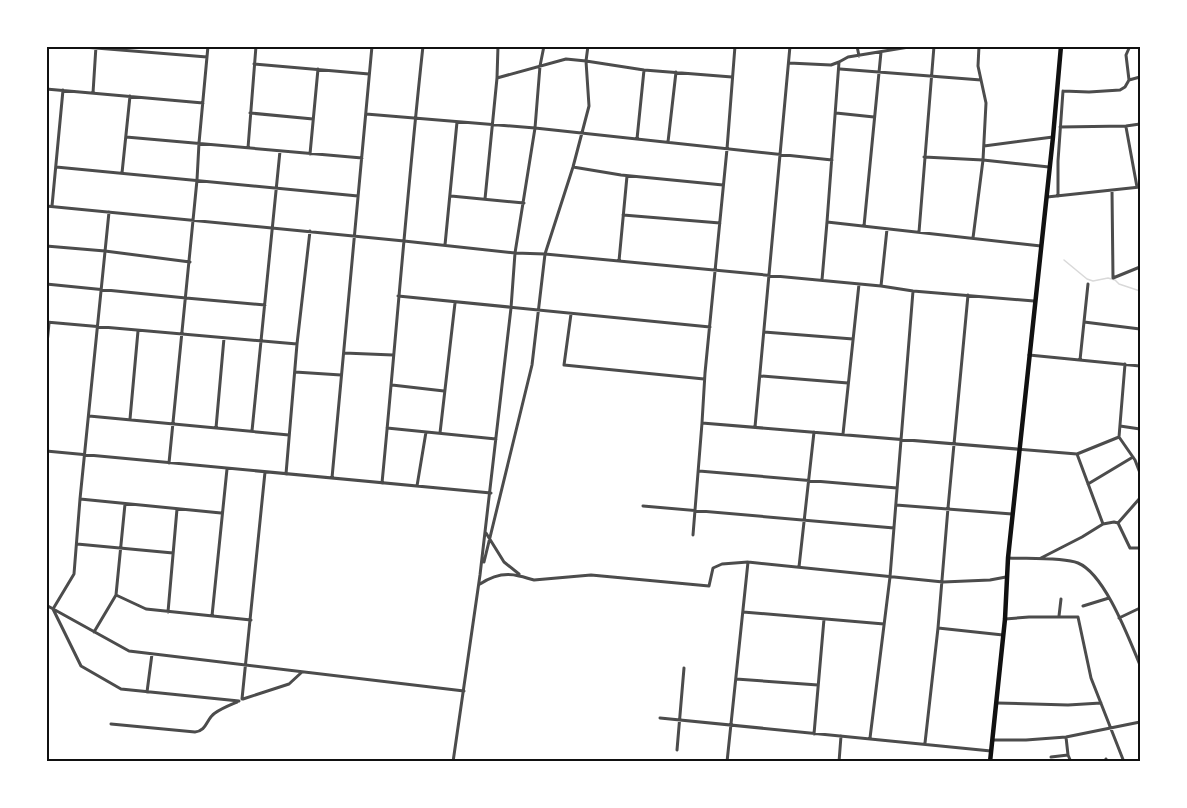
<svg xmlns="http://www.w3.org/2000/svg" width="1187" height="808" viewBox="0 0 1187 808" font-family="Roboto,sans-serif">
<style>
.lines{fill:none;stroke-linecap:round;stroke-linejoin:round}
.stream{stroke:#d9d9d9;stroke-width:1.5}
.minor{stroke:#4c4c4c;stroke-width:3}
.primary{stroke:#111;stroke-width:4.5}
.neatline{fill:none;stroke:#111;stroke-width:2}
</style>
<rect width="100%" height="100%" fill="#fff"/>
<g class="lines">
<path class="stream" d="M 1064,260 L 1087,279 L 1093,281 L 1108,278 L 1115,280 L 1119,284 L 1140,291"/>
<path class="minor" d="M 71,46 L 207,57
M 857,46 L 859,56
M 789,63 L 831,65 L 839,62 L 848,57 L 915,46
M 254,64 L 369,74
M 840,69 L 981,80
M 497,78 L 566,59 L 586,61 L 644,70 L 732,77
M 1129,80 L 1126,55 L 1130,46
M 46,89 L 203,103
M 1063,91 L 1089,92 L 1120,90 L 1125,87 L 1129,80 L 1140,77
M 93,93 L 96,46
M 250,113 L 313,119
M 836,113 L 874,117
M 366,114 L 535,128 L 832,160
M 1060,127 L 1126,126 L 1140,124
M 1126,127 L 1137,187
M 126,137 L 362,158
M 637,139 L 644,70
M 668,142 L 676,72
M 984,146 L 1053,137
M 248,148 L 256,46
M 310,154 L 318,69
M 924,157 L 983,160 L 1049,167
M 56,167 L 358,196
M 573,167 L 621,175 L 723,185
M 122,173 L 130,96
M 1112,190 L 1113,278 L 1140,267
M 451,196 L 524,203
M 1058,196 L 1058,161 L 1063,91
M 1047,197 L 1140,187
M 485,199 L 497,78 L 498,46
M 46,206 L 404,241 L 515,253 L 545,254 L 881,286 L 913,291 L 1034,301
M 52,206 L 63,90
M 109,212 L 80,499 L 74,574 L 53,609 L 81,666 L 121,689 L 239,701
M 623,215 L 720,223
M 827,222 L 839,62
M 864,226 L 881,52
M 919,232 L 934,46
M 973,238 L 983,160 L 986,103 L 978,66 L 979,46
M 445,245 L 457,122
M 46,246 L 105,251 L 190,262
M 619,261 L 627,176
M 822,280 L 827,222 L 1041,246
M 46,284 L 186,298 L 265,305
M 881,286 L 887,229
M 398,296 L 710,327
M 571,314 L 564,365 L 704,379
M 46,322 L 297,344
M 1084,322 L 1140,329
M 764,332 L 853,339
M 344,353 L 393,355
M 46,354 L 49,323
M 1029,355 L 1140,366
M 1080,360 L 1088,284
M 1125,364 L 1119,437 L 1135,460 L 1140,473
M 295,372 L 341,375
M 761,376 L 848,383
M 392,385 L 444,391
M 89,416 L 289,435
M 130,419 L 138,331
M 702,423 L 1077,454 L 1119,437
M 1120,426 L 1140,429
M 755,427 L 790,46
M 216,428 L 224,338
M 387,428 L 496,439
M 252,431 L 280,151
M 440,433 L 455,303
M 843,434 L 859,284
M 46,451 L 491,493
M 1077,454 L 1103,524
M 169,463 L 197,180 L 199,143 L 208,46
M 699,471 L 897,488
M 286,474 L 297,344 L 310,231
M 332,478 L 372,46
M 382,483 C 396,338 407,192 423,46
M 1088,484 L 1133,457
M 417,486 L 426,432
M 80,499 L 221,513
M 896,505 L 1012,514
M 643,506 L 894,528
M 1118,523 L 1130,548 L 1140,548
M 486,533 L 504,562 L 519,574
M 693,535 L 702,423 L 705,373 L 727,149 L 735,46
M 77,544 L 173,553
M 1008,558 C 1026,559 1062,557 1078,563 C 1105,574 1129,639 1140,665
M 1041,558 L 1082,537 L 1103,524 L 1114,522 L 1118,523 L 1140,498
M 484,562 L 532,365 L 545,254 L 573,167 L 589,106 L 586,61 L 588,46
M 799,567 L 814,432
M 480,584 C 492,576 505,572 519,576 C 525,577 529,579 534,580 L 591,575 L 709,586 L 713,568 L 722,564 L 748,562 L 943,582 L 990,580 L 1006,577
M 116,595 L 146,609 L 251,620
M 46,605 L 129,651 L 464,691
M 1083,606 L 1109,598
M 168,612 L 177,509
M 743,612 L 884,624
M 212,616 L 227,469
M 1059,616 L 1061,599
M 1119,618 L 1140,608
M 1005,619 L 1029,617 L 1078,617 L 1091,678 L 1124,762
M 938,628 L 1003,635
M 94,632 L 116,595 L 125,504
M 736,679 L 818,685
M 147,692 L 152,654
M 242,699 L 265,472
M 243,699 L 289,684 L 302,672
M 997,703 L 1068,705 L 1101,703
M 660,718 L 991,751
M 111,724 L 195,732 C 207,731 206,719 215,713 C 222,708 230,705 237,702
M 814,734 L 824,619
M 1066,737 L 1068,755 L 1071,762
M 870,738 L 890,577 L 913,291
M 992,740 L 1026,740 L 1066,737 L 1140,722
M 925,743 L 938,628 L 948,508 L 968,295
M 677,750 L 684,668
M 1051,757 L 1068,755
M 1106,759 L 1107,762
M 453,762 L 480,575 L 511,308 L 515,253 L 535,128 L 540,66 L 544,46
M 727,762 L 748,562
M 839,762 L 841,736"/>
<path class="primary" d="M 990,762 L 1005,619 L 1008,558 L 1053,137 L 1061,46"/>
</g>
<rect width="1187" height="808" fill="none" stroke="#ffffff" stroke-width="96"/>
<rect x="48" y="48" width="1091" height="712" class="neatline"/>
</svg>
